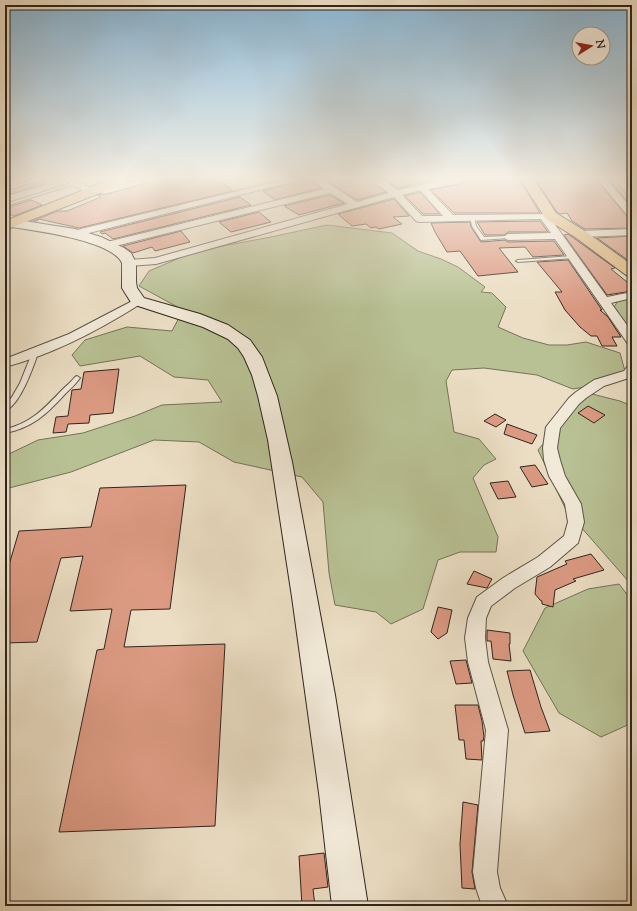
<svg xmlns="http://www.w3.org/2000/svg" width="637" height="911" viewBox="0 0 637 911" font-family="'Sorts Mill Goudy',serif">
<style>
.green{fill:#b8c194;stroke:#747358}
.building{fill:#dc9a83;stroke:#2f251c}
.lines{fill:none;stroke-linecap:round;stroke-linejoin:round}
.lane-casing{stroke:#5e5346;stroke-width:2}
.street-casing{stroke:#5e5346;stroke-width:2}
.secondary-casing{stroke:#2f251c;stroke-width:2}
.primary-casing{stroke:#2f251c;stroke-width:2}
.highway-casing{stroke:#2f251c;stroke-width:2}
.lane{fill:#f2ead9;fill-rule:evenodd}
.street{fill:#f2ead9;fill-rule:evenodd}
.secondary{fill:#f2ead9;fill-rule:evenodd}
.primary{fill:#e6bf82;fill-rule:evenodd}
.highway{fill:#e6bf82;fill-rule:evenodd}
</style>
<rect width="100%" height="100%" fill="#ebdec4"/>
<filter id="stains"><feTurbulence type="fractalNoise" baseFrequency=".005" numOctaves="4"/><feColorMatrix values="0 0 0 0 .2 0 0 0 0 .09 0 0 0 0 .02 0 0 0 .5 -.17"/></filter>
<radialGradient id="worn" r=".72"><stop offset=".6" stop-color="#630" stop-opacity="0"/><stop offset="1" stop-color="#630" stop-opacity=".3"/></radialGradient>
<path class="green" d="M 327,225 L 392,233 L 418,251 L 441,259 L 458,267 L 485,287 L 481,292 L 492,293 L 506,307 L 498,327 L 523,338 L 549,345 L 567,345 L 586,342 L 620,353 L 626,375 L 618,381 L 573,389 L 537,375 L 484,368 L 452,370 L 446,381 L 454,432 L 479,439 L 496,459 L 484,465 L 473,478 L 498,537 L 496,552 L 460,552 L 438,560 L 423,609 L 391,624 L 376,612 L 335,605 L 329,573 L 323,502 L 302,477 L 234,462 L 199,442 L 154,440 L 71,472 L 9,488 L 5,500 L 5,452 L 11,453 L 38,440 L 83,433 L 135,416 L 162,405 L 222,402 L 208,380 L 174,377 L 140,356 L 80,366 L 72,355 L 85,340 L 127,327 L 172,331 L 183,310 L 139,286 L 149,271 L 196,251 L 271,237 Z
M 632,297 L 632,328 L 622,328 L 613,309 L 619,299 Z
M 592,394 L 620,401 L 632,406 L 632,582 L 629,582 L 566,510 L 538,450 L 580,400 Z
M 619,584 L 632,601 L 632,723 L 601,737 L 559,713 L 523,651 L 545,608 L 588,589 Z"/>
<path class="building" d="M 43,180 L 45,184 L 5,196 L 5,191 Z
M 156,180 L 220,180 L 233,191 L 79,228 L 39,219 L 37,221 L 33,221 L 58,211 L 67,211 L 101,197 L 98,195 L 101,194 L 104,195 Z
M 301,180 L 311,180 L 321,188 L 275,200 L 263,191 Z
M 326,180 L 370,180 L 386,192 L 357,200 Z
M 385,180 L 435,180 L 398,188 Z
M 466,180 L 520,180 L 540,213 L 454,213 L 431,190 L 461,184 Z
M 536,180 L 597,180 L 628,218 L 632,219 L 632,228 L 585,229 L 572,221 L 567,213 L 560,214 L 557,212 Z
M 609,180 L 614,180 L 632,200 L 632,207 Z
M 420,192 L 440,214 L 423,214 L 405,196 Z
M 330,195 L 344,203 L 299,215 L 284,206 Z
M 240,197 L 251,205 L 113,239 L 105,233 L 102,234 L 100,232 Z
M 394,199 L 409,216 L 393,217 L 402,224 L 379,229 L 376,227 L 371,228 L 366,224 L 352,226 L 338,214 Z
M 31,200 L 42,205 L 14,216 L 5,212 L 5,208 Z
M 259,212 L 271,222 L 231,232 L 219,222 Z
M 540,221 L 548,232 L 508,232 L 504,235 L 485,235 L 477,222 Z
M 470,222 L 471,227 L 481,242 L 505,240 L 508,242 L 554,241 L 564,255 L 533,257 L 525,247 L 499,248 L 518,272 L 478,276 L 460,251 L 447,252 L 435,232 L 431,223 Z
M 181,231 L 190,242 L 155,251 L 152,247 L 133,253 L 123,246 Z
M 568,234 L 615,268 L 611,269 L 632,286 L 632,291 L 607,295 L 564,235 Z
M 632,236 L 632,263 L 597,238 Z
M 568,260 L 602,310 L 600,310 L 608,317 L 621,337 L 612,337 L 617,346 L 602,346 L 597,336 L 591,336 L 580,327 L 565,310 L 555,292 L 562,292 L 537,262 Z
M 119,369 L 113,413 L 90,415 L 89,423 L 68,424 L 66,432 L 53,433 L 56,417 L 68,416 L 72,390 L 81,389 L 84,372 Z
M 588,406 L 605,415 L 594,423 L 578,413 Z
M 495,414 L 506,420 L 496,427 L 484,421 Z
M 507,424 L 537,435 L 532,444 L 504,434 Z
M 535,465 L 548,484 L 532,487 L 520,467 Z
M 508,481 L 516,497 L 498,499 L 490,483 Z
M 186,485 L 170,609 L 131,610 L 124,647 L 225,644 L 215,826 L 59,832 L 97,650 L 104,649 L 112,609 L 70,611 L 83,556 L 61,558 L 37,642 L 5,643 L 5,565 L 9,565 L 19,531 L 91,527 L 100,488 Z
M 591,554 L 604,570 L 573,579 L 576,581 L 555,590 L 553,607 L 542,604 L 542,601 L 540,600 L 535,594 L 537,577 L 567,564 L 565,561 Z
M 474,571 L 492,579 L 487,588 L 467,584 Z
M 438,607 L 452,610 L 447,633 L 438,639 L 431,632 Z
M 487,630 L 510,633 L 510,644 L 509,644 L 511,661 L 493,659 L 491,641 L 487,641 Z
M 466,660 L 472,683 L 456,684 L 450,661 Z
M 530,670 L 541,707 L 550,731 L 525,733 L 513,695 L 507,671 Z
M 455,705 L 478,705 L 482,721 L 484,737 L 483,741 L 481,741 L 482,760 L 466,759 L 464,740 L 459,740 Z
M 463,802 L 478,805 L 472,872 L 475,889 L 462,888 L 460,844 Z
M 324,853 L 328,887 L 313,889 L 315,906 L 302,906 L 299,856 Z"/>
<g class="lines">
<defs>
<path id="lane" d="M 34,180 L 42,180 L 5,190 L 5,188 Z
M 72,183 L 75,184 L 5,206 L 5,204 Z
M 470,216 L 474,217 L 476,226 L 484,237 L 508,236 L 510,237 L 508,238 L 481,240 L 472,226 Z
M 572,256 L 574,257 L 574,258 L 518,262 L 516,261 L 518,260 Z
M 35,351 L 38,353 C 33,368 20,405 5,411 L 5,405 L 12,397 L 20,383 L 32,353 Z
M 77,376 L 80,378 C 76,384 70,389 65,394 C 47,414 32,428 5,433 L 5,429 C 30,424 45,408 62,390 C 66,386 71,382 75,377 Z"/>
<path id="street" d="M 64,180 L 75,180 L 92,189 L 96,186 L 104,188 L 138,180 L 155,180 L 104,194 L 95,191 L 94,194 L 91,195 Z
M 283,180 L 300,180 L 77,236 L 72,233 L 73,231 Z
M 312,180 L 323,180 L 357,202 L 389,193 L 371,180 L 382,180 L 398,190 L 444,180 L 465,180 L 461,183 L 428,189 L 453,215 L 554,214 L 556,216 L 554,218 L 551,219 L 607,297 L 632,292 L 632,298 L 611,303 L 632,332 L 632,345 L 628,344 L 555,239 L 508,240 L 503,237 L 508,234 L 551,233 L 541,219 L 419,222 L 416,221 L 394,197 L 156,264 L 129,266 L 124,263 L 129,260 L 155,258 L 348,204 L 330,193 L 107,248 L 102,245 L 103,243 L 324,189 ZM 420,190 L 443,216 L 422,216 L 402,195 Z
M 598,180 L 607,180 L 632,209 L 632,218 L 629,217 Z
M 632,229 L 632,235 L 580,237 L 575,234 L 580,231 Z
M 138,298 L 142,299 L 144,301 L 142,303 C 101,329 52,355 5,367 L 5,359 L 69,334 Z
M 632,366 L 632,377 L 604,386 L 586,398 L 579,404 L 560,428 L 557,448 L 560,460 L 565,476 L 581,504 L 584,522 L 578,543 L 550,567 L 515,588 L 491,606 L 486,618 L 485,638 L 488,662 L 508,730 L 497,872 L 500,888 L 508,906 L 482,906 L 476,888 L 473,872 L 486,730 L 468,662 L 465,638 L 468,618 L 477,597 L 503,578 L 538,557 L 564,536 L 568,522 L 565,504 L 549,476 L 544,460 L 543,448 L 546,427 L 569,398 L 576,392 L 594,380 L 624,371 L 627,367 Z"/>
<path id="secondary" d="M 5,218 L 75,229 L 101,237 L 124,248 L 131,253 L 136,263 L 136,282 L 137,288 L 144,298 L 200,314 L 228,325 L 250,340 L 262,357 L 277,396 L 292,462 L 335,695 L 368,906 L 332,906 L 319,793 L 292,597 L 268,440 L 258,396 L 252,375 L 244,357 L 238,348 L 228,339 L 203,327 L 132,304 L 122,288 L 122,263 C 111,239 29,230 5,226 Z"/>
<path id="primary" d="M 109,180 L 127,180 L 126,183 L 5,230 L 5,221 Z"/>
<path id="highway" d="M 521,180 L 534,180 L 556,213 L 585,231 L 632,265 L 632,277 L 626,275 L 575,237 L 546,219 Z"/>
</defs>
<use href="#lane" class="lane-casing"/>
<use href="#street" class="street-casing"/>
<use href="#secondary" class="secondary-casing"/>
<use href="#primary" class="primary-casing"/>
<use href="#highway" class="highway-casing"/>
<use href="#lane" class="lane"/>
<use href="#street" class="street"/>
<use href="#secondary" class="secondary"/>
<use href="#primary" class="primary"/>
<use href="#highway" class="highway"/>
</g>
<linearGradient id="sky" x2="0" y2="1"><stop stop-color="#89b7d6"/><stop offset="0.58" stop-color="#f6f0e4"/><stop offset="1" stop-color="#f6f0e4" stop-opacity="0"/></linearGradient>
<rect width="637" height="308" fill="url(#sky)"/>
<rect width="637" height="911" fill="none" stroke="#ebdec4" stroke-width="20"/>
<rect x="6" y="6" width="625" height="899" fill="none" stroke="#2f251c" stroke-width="2"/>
<rect x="10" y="10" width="617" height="891" fill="none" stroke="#2f251c"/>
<g transform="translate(591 46) rotate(79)"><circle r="19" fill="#f2ead9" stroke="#a49b8d"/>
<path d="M0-3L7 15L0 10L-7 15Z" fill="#8f2418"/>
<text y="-6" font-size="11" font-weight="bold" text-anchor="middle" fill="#2f251c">N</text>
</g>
<rect width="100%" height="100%" filter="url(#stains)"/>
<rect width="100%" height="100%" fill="url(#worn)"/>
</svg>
